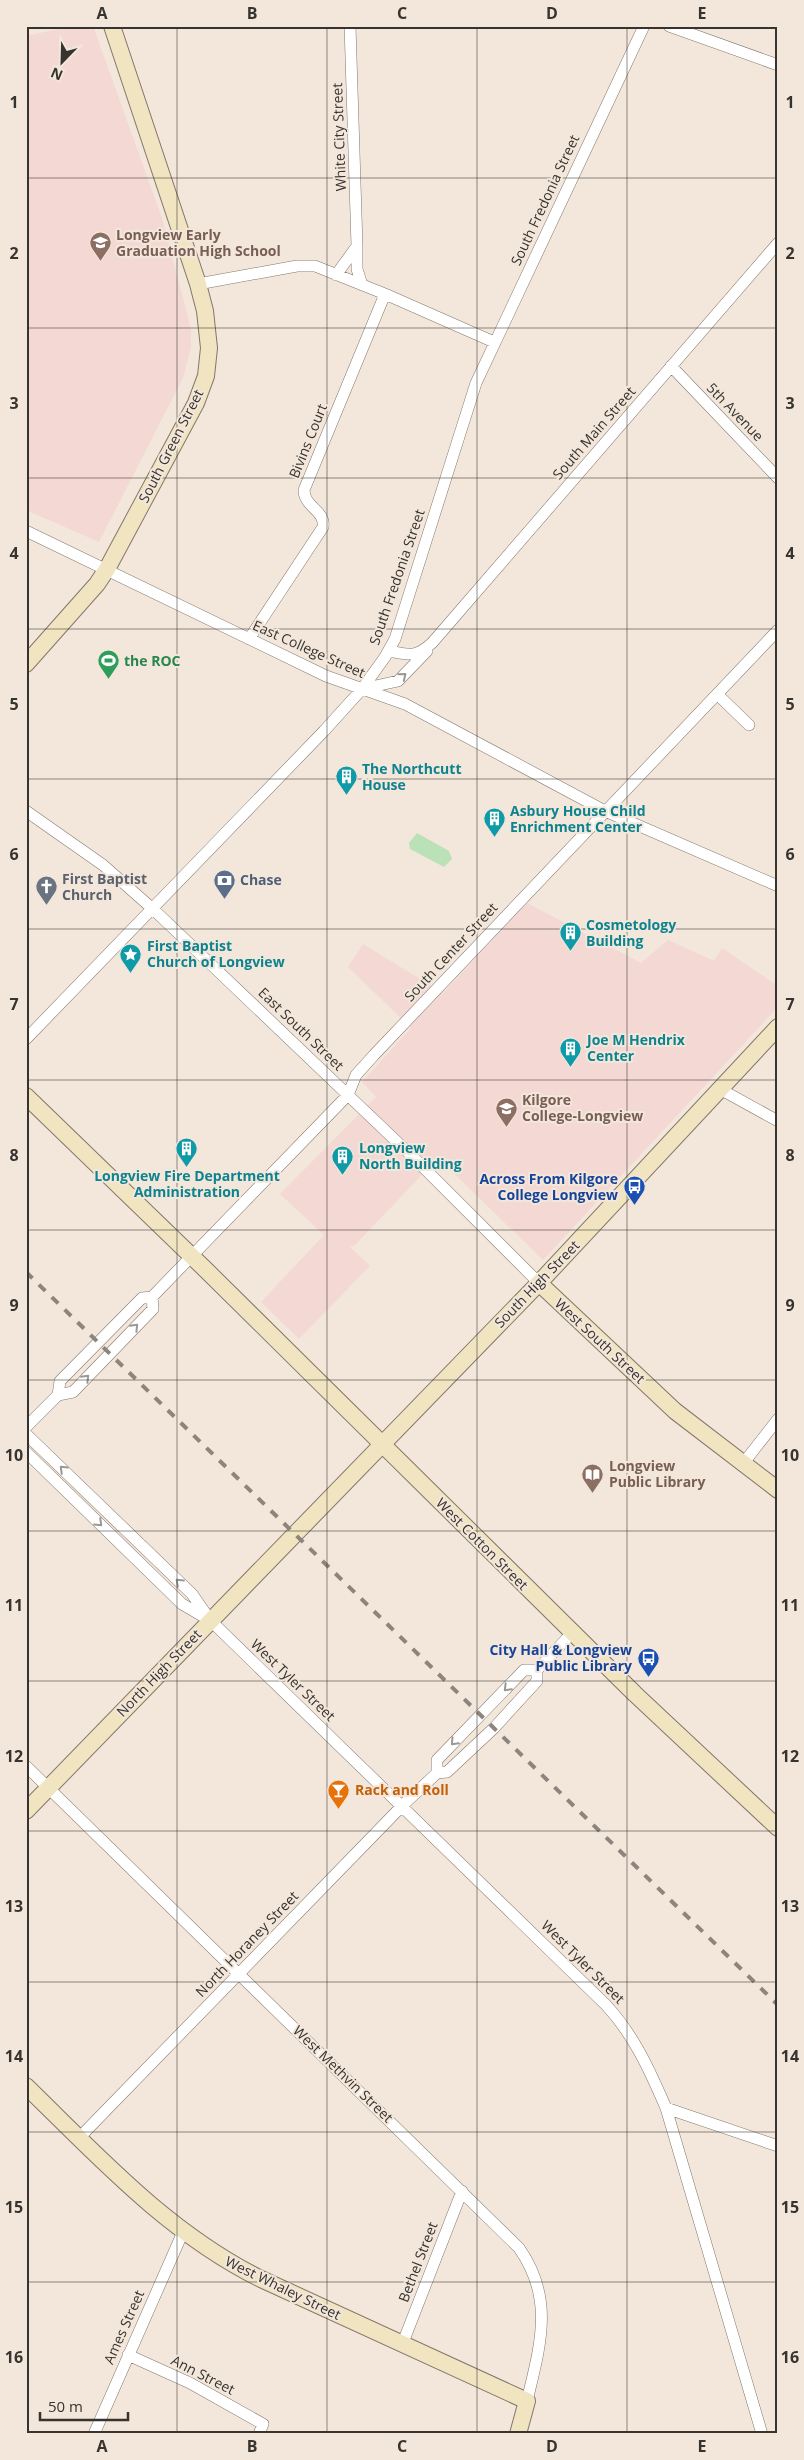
<svg xmlns="http://www.w3.org/2000/svg" width="804" height="2460" viewBox="0 0 804 2460" font-family="'Open Sans',sans-serif">
<style>
.education{fill:#f3d8d4}
.green{fill:#bbe1b9}
.lines{fill:none;stroke-linecap:round;stroke-linejoin:round}
.street-casing{stroke:#83776d;stroke-width:12}
.secondary-casing{stroke:#83776d;stroke-width:18}
.street{stroke:#fff;stroke-width:11}
.secondary{stroke:#f0e4c1;stroke-width:16}
.rail{stroke:#8d857d;stroke-width:4;stroke-dasharray:9 9;stroke-linecap:butt}
.oneway{stroke:#9b9996}
.grid{fill:none;stroke:#37332e;stroke-width:1;stroke-opacity:0.55}
.labels{text-anchor:middle;stroke-width:4;stroke-linejoin:round;paint-order:stroke}
.street-label{font-size:14px;fill:#37332e;stroke:#f3e7db}
.education-label{font-size:14px;font-weight:bold;fill:#785e54;stroke:#f3e7db;text-anchor:start}
.leisure-label{font-size:14px;font-weight:bold;fill:#27864d;stroke:#f3e7db;text-anchor:start}
.culture-label{font-size:14px;font-weight:bold;fill:#0d838f;stroke:#f3e7db;text-anchor:start}
.worship-label{font-size:14px;font-weight:bold;fill:#5b616d;stroke:#f3e7db;text-anchor:start}
.service-label{font-size:14px;font-weight:bold;fill:#4e5e75;stroke:#f3e7db;text-anchor:start}
.transit-label{font-size:14px;font-weight:bold;fill:#164399;stroke:#f3e7db;text-anchor:end}
.food-label{font-size:14px;font-weight:bold;fill:#c56008;stroke:#f3e7db;text-anchor:start}
.neatline{fill:none;stroke:#37332e;stroke-width:2}
.grid-label{font-size:16px;text-anchor:middle;font-weight:bold;fill:#37332e}
</style>
<rect width="100%" height="100%" fill="#f3e7db"/>
<path class="education" d="M 72,26 L 93,26 L 162,218 L 191,329 L 191,347 L 183,378 L 99,542 L 26,510 L 26,36 Z
M 527,903 L 641,963 L 668,940 L 714,961 L 722,948 L 778,986 L 778,1007 L 543,1260 L 438,1158 L 355,1245 L 350,1247 L 370,1266 L 299,1339 L 261,1302 L 324,1235 L 280,1194 L 376,1097 L 362,1082 L 411,1028 L 348,967 L 363,944 L 443,993 Z"/>
<path class="green" d="M 417,833 L 449,851 L 452,859 L 444,867 L 410,849 L 409,843 Z"/>
<g class="lines">
<defs>
<path id="street" d="M 350,26 L 357,246
M 669,26 L 778,65
M 336,275 L 357,246 L 357,269 L 362,285
M 198,284 L 297,266 L 315,266 L 385,294 L 494,342
M 671,366 L 778,478
M 26,531 L 326,676 L 405,704 L 605,811 L 778,886
M 249,639 L 323,527 C 326,511 304,507 304,490 L 385,294
M 389,651 C 410,655 415,658 432,643 L 778,243
M 362,689 L 398,681 L 427,651
M 717,694 L 749,725
M 26,811 L 103,865 L 154,910 L 415,1159 L 539,1283
M 26,1039 L 324,731 L 362,689 L 385,657 L 395,639 L 476,383 L 644,26
M 720,1089 L 778,1121
M 58,1395 L 60,1381 L 142,1298 L 152,1297 L 348,1095 L 356,1075 L 374,1055 L 778,630
M 26,1427 L 58,1395 L 73,1392 L 153,1309 L 152,1297
M 26,1434 L 192,1594 L 210,1620 L 606,2005 C 634,2035 650,2071 666,2108 L 762,2434
M 26,1452 L 182,1604 L 206,1618
M 742,1465 L 778,1419
M 26,1766 L 519,2248 C 555,2299 540,2346 527,2401
M 437,1773 L 437,1760 L 524,1670 L 537,1670
M 666,2108 L 778,2146
M 79,2138 L 402,1806 L 437,1773 L 447,1772 L 494,1728 L 537,1681 L 537,1670 L 572,1633
M 402,2345 L 462,2191
M 128,2355 L 190,2383 L 263,2424 L 259,2434
M 94,2434 L 183,2232"/>
<path id="secondary" d="M 26,664 L 97,584 L 107,569 L 196,403 L 206,376 L 209,348 L 205,311 L 198,284 L 112,26
M 26,1096 L 207,1271 L 635,1694 L 778,1828
M 539,1283 L 675,1411 L 778,1490
M 26,1811 L 539,1283 L 778,1027
M 26,2086 C 99,2157 168,2233 261,2279 L 527,2401 L 518,2434"/>
</defs>
<use href="#street" class="street-casing"/>
<use href="#secondary" class="secondary-casing"/>
<use href="#street" class="street"/>
<use href="#secondary" class="secondary"/>
<path class="rail" d="M 26,1272 L 778,2005"/>
</g>
<defs><path id="oneway-chevron" d="M-2-3.5L2.5 0L-2 3.5" fill="none" stroke-width="1.6" stroke-linecap="round" stroke-linejoin="round" transform="scale(1.25)"/></defs>
<g class="oneway">
<use href="#oneway-chevron" transform="translate(403 676) rotate(-39)"/>
<use href="#oneway-chevron" transform="translate(135 1327) rotate(-46)"/>
<use href="#oneway-chevron" transform="translate(86 1378) rotate(-46)"/>
<use href="#oneway-chevron" transform="translate(63 1469) rotate(-136)"/>
<use href="#oneway-chevron" transform="translate(99 1523) rotate(44)"/>
<use href="#oneway-chevron" transform="translate(179 1582) rotate(-136)"/>
<use href="#oneway-chevron" transform="translate(507 1688) rotate(135)"/>
<use href="#oneway-chevron" transform="translate(454 1742) rotate(133)"/>
</g>
<path class="grid" d="M 177,26 L 177,2434M 327,26 L 327,2434M 477,26 L 477,2434M 627,26 L 627,2434M 26,178 L 778,178M 26,328 L 778,328M 26,478 L 778,478M 26,629 L 778,629M 26,779 L 778,779M 26,929 L 778,929M 26,1080 L 778,1080M 26,1230 L 778,1230M 26,1380 L 778,1380M 26,1531 L 778,1531M 26,1681 L 778,1681M 26,1831 L 778,1831M 26,1982 L 778,1982M 26,2132 L 778,2132M 26,2282 L 778,2282"/>
<defs>
<symbol id="school-pin" viewBox="-11 -11 22 30"><path d="M0 17L-7.5 6A9.5 9.5 0 1 1 7.5 6Z" fill="#8d6e63" stroke="#f3e7db"/><path d="M0-5L7-2L0 1L-7-2ZM-4 1L0 2.5L4 1V4Q0 6-4 4Z" fill="#fff"/></symbol>
<symbol id="stadium-pin" viewBox="-11 -11 22 30"><path d="M0 17L-7.5 6A9.5 9.5 0 1 1 7.5 6Z" fill="#2e9e5b" stroke="#f3e7db"/><path d="M0-5a6.5 5 0 1 0 0 10a6.5 5 0 1 0 0-10ZM-3.5-1.8h7v3.6h-7Z" fill="#fff"/></symbol>
<symbol id="building-pin" viewBox="-11 -11 22 30"><path d="M0 17L-7.5 6A9.5 9.5 0 1 1 7.5 6Z" fill="#0f9aa8" stroke="#f3e7db"/><path d="M-4-6H4V6H1V3H-1V6H-4ZM-2.5-4.3h1.7v1.8h-1.7ZM.8-4.3h1.7v1.8H.8ZM-2.5-1h1.7V.8h-1.7ZM.8-1h1.7V.8H.8Z" fill="#fff"/></symbol>
<symbol id="bank-pin" viewBox="-11 -11 22 30"><path d="M0 17L-7.5 6A9.5 9.5 0 1 1 7.5 6Z" fill="#5c6f8a" stroke="#f3e7db"/><path d="M-6-4H6V4H-6ZM0-2.3a2.3 2.3 0 1 0 0 4.6a2.3 2.3 0 1 0 0-4.6Z" fill="#fff"/></symbol>
<symbol id="church-pin" viewBox="-11 -11 22 30"><path d="M0 17L-7.5 6A9.5 9.5 0 1 1 7.5 6Z" fill="#6b7280" stroke="#f3e7db"/><path d="M-1.2-6h2.4v3.5h3.3v2.4h-3.3V6h-2.4V-.1h-3.3v-2.4h3.3Z" fill="#fff"/></symbol>
<symbol id="sight-pin" viewBox="-11 -11 22 30"><path d="M0 17L-7.5 6A9.5 9.5 0 1 1 7.5 6Z" fill="#0f9aa8" stroke="#f3e7db"/><path d="M0-6L1.8-2.2L6-1.7L2.9 1.2L3.7 5.4L0 3.3L-3.7 5.4L-2.9 1.2L-6-1.7L-1.8-2.2Z" fill="#fff"/></symbol>
<symbol id="university-pin" viewBox="-11 -11 22 30"><path d="M0 17L-7.5 6A9.5 9.5 0 1 1 7.5 6Z" fill="#8d6e63" stroke="#f3e7db"/><path d="M0-5L7-2L0 1L-7-2ZM-4 1L0 2.5L4 1V4Q0 6-4 4Z" fill="#fff"/></symbol>
<symbol id="bus-pin" viewBox="-11 -11 22 30"><path d="M0 17L-7.5 6A9.5 9.5 0 1 1 7.5 6Z" fill="#1a4fb4" stroke="#f3e7db"/><path d="M-5-6H5V4H4V6H2V4H-2V6H-4V4H-5ZM-3.5-4V0h7V-4ZM-3.5 1.2v1.5H-2V1.2ZM2 1.2v1.5H3.5V1.2Z" fill="#fff"/></symbol>
<symbol id="library-pin" viewBox="-11 -11 22 30"><path d="M0 17L-7.5 6A9.5 9.5 0 1 1 7.5 6Z" fill="#8d6e63" stroke="#f3e7db"/><path d="M-6-4Q-3-5.5-.7-3.5V5Q-3 3-6 4ZM6-4Q3-5.5 .7-3.5V5Q3 3 6 4Z" fill="#fff"/></symbol>
<symbol id="bar-pin" viewBox="-11 -11 22 30"><path d="M0 17L-7.5 6A9.5 9.5 0 1 1 7.5 6Z" fill="#e8710a" stroke="#f3e7db"/><path d="M-6-5H6L.8 .8V4.5H3.5V6h-7V4.5H-.8V.8Z" fill="#fff"/></symbol>
</defs>
<g fill-rule="evenodd">
<use href="#school-pin" x="88" y="230" width="25" height="34"/>
<use href="#stadium-pin" x="96" y="648" width="25" height="34"/>
<use href="#building-pin" x="334" y="764" width="25" height="34"/>
<use href="#building-pin" x="482" y="806" width="25" height="34"/>
<use href="#bank-pin" x="212" y="868" width="25" height="34"/>
<use href="#church-pin" x="34" y="874" width="25" height="34"/>
<use href="#building-pin" x="558" y="920" width="25" height="34"/>
<use href="#sight-pin" x="118" y="942" width="25" height="34"/>
<use href="#building-pin" x="558" y="1036" width="25" height="34"/>
<use href="#university-pin" x="494" y="1096" width="25" height="34"/>
<use href="#building-pin" x="174" y="1136" width="25" height="34"/>
<use href="#building-pin" x="330" y="1144" width="25" height="34"/>
<use href="#bus-pin" x="622" y="1174" width="25" height="34"/>
<use href="#library-pin" x="580" y="1462" width="25" height="34"/>
<use href="#bus-pin" x="636" y="1646" width="25" height="34"/>
<use href="#bar-pin" x="326" y="1778" width="25" height="34"/>
</g>
<g class="labels">
<g class="street-label">
<text transform="translate(339 137) rotate(-92)" y="5">White City Street</text>
<text transform="translate(545 200) rotate(-65)" y="5">South Fredonia Street</text>
<text transform="translate(735 412) rotate(46)" y="5">5th Avenue</text>
<text transform="translate(594 433) rotate(-49)" y="5">South Main Street</text>
<text transform="translate(308 441) rotate(-68)" y="5">Bivins Court</text>
<text transform="translate(171 446) rotate(-63)" y="5">South Green Street</text>
<text transform="translate(397 577) rotate(-71)" y="5">South Fredonia Street</text>
<text transform="translate(309 649) rotate(24)" y="5">East College Street</text>
<text transform="translate(451 952) rotate(-47)" y="5">South Center Street</text>
<text transform="translate(301 1029) rotate(44)" y="5">East South Street</text>
<text transform="translate(537 1284) rotate(-46)" y="5">South High Street</text>
<text transform="translate(600 1341) rotate(43)" y="5">West South Street</text>
<text transform="translate(482 1544) rotate(45)" y="5">West Cotton Street</text>
<text transform="translate(159 1673) rotate(-46)" y="5">North High Street</text>
<text transform="translate(293 1680) rotate(44)" y="5">West Tyler Street</text>
<text transform="translate(247 1944) rotate(-46)" y="5">North Horaney Street</text>
<text transform="translate(583 1962) rotate(45)" y="5">West Tyler Street</text>
<text transform="translate(343 2074) rotate(44)" y="5">West Methvin Street</text>
<text transform="translate(418 2262) rotate(-69)" y="5">Bethel Street</text>
<text transform="translate(283 2288) rotate(26)" y="5">West Whaley Street</text>
<text transform="translate(124 2327) rotate(-66)" y="5">Ames Street</text>
<text transform="translate(203 2375) rotate(27)" y="5">Ann Street</text>
</g>
<g class="education-label">
<text x="116" y="240">Longview Early<tspan x="116" dy="16">Graduation High School</tspan></text>
<text x="522" y="1105">Kilgore<tspan x="522" dy="16">College-Longview</tspan></text>
<text x="609" y="1471">Longview<tspan x="609" dy="16">Public Library</tspan></text>
</g>
<g class="leisure-label">
<text x="124" y="666">the ROC</text>
</g>
<g class="culture-label">
<text x="362" y="774">The Northcutt<tspan x="362" dy="16">House</tspan></text>
<text x="510" y="816">Asbury House Child<tspan x="510" dy="16">Enrichment Center</tspan></text>
<text x="586" y="930">Cosmetology<tspan x="586" dy="16">Building</tspan></text>
<text x="147" y="951">First Baptist<tspan x="147" dy="16">Church of Longview</tspan></text>
<text x="587" y="1045">Joe M Hendrix<tspan x="587" dy="16">Center</tspan></text>
<text x="359" y="1153">Longview<tspan x="359" dy="16">North Building</tspan></text>
<text x="187" y="1181" text-anchor="middle">Longview Fire Department<tspan x="187" dy="16">Administration</tspan></text>
</g>
<g class="worship-label">
<text x="62" y="884">First Baptist<tspan x="62" dy="16">Church</tspan></text>
</g>
<g class="service-label">
<text x="240" y="885">Chase</text>
</g>
<g class="transit-label">
<text x="618" y="1184">Across From Kilgore<tspan x="618" dy="16">College Longview</tspan></text>
<text x="632" y="1655">City Hall &amp; Longview<tspan x="632" dy="16">Public Library</tspan></text>
</g>
<g class="food-label">
<text x="355" y="1795">Rack and Roll</text>
</g>
</g>
<rect width="804" height="2460" fill="none" stroke="#f3e7db" stroke-width="55"/>
<g transform="translate(62 62) rotate(203)" stroke="#f3e7db" stroke-width="4" paint-order="stroke">
<path d="M0-4L9 19L0 12L-9 19Z" fill="#37332e"/>
<text y="-8" font-size="14" font-weight="bold" text-anchor="middle" fill="#37332e">N</text>
</g>
<path d="M40 2412v8h88v-8" fill="none" stroke="#37332e" stroke-width="2.5"/>
<text x="48" y="2412" font-size="15" fill="#37332e" stroke="#f3e7db" stroke-width="4" paint-order="stroke">50 m</text>
<rect x="28" y="28" width="748" height="2404" class="neatline"/>
<g class="grid-label">
<text x="102" y="19">A</text>
<text x="252" y="19">B</text>
<text x="402" y="19">C</text>
<text x="552" y="19">D</text>
<text x="702" y="19">E</text>
<text x="14" y="108">1</text>
<text x="790" y="108">1</text>
<text x="14" y="259">2</text>
<text x="790" y="259">2</text>
<text x="14" y="409">3</text>
<text x="790" y="409">3</text>
<text x="14" y="559">4</text>
<text x="790" y="559">4</text>
<text x="14" y="710">5</text>
<text x="790" y="710">5</text>
<text x="14" y="860">6</text>
<text x="790" y="860">6</text>
<text x="14" y="1010">7</text>
<text x="790" y="1010">7</text>
<text x="14" y="1161">8</text>
<text x="790" y="1161">8</text>
<text x="14" y="1311">9</text>
<text x="790" y="1311">9</text>
<text x="14" y="1461">10</text>
<text x="790" y="1461">10</text>
<text x="14" y="1611">11</text>
<text x="790" y="1611">11</text>
<text x="14" y="1762">12</text>
<text x="790" y="1762">12</text>
<text x="14" y="1912">13</text>
<text x="790" y="1912">13</text>
<text x="14" y="2062">14</text>
<text x="790" y="2062">14</text>
<text x="14" y="2213">15</text>
<text x="790" y="2213">15</text>
<text x="14" y="2363">16</text>
<text x="790" y="2363">16</text>
<text x="102" y="2452">A</text>
<text x="252" y="2452">B</text>
<text x="402" y="2452">C</text>
<text x="552" y="2452">D</text>
<text x="702" y="2452">E</text>
</g>
</svg>
